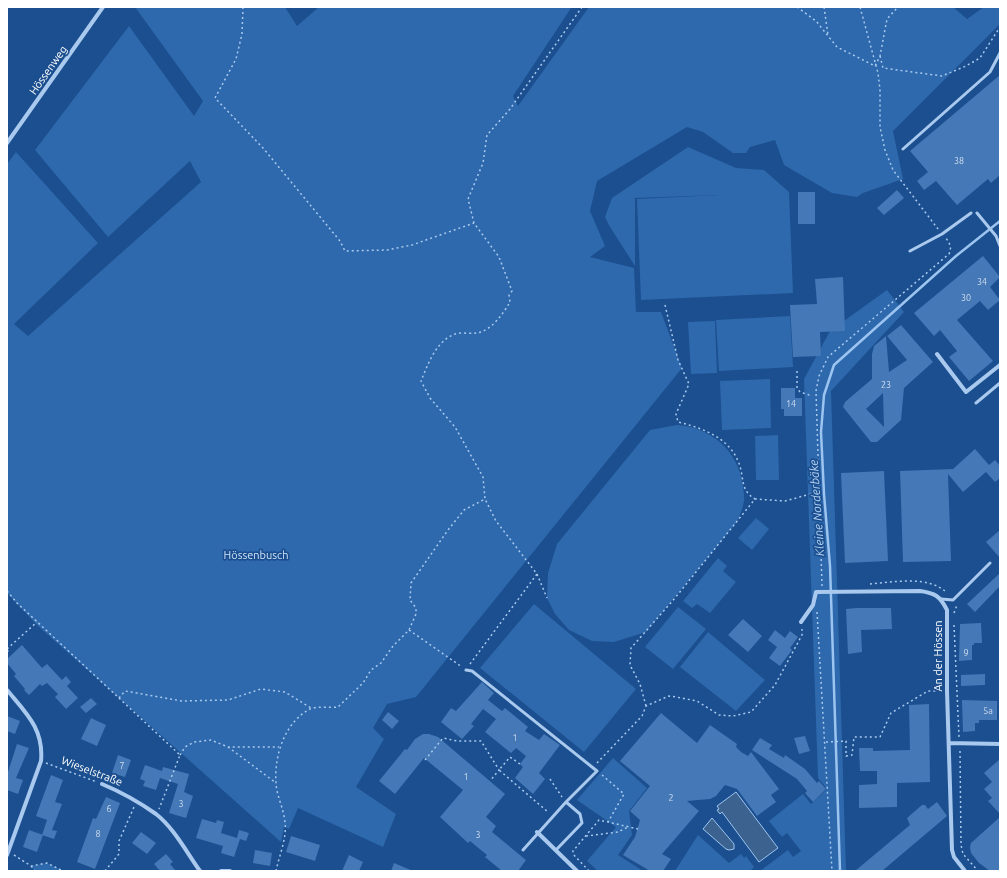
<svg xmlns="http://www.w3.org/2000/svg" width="1007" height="878" viewBox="0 0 1007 878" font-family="Ubuntu,sans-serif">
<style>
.green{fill:#2e69ad}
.water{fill:#3c6290;stroke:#9cc4f0}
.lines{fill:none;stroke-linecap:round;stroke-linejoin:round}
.stream{stroke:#9cc4f0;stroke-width:2.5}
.building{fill:#4478b7;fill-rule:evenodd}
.path{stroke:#a9c9ee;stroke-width:1.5;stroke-dasharray:2 3;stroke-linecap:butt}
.service{stroke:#a9c9ee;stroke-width:3}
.minor{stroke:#a9c9ee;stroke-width:4}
.labels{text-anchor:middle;stroke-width:3.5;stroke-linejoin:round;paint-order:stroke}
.number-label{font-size:9px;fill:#d0dded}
.street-label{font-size:11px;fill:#fff;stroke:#1b4f8f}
.park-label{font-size:11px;fill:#cfe3fa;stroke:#1b4f8f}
.water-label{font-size:12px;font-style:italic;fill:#b5d3f5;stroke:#1b4f8f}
</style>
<rect width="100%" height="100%" fill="#1b4f8f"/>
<path class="green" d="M 135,7 L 285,7 L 297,26 L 319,7 L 569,7 L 571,8 L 513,96 L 518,106 L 589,7 L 953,7 L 967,19 L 984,7 L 1000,7 L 1000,24 L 893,131 L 903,179 L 863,193 L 857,197 L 832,193 L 784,165 L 775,140 L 750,147 L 746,153 L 733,153 L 703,132 L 687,127 L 597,181 L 590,211 L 605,246 L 590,257 L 634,268 L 636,312 L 661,312 L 682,368 L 416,697 L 387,704 L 373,728 L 384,739 L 356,787 L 396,814 L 383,847 L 298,808 L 289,829 L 284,827 L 281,842 L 37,625 L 7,593 L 7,164 L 16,152 L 98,243 L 14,324 L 28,336 L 201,182 L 190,161 L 108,237 L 35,150 L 129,26 L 194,116 L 203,101 Z
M 688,147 L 736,168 L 764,170 L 789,192 L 793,293 L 641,300 L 637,199 L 720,195 L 635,198 L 635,266 L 610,227 L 605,217 L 612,198 Z
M 887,290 L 904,312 L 831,391 L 846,871 L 760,871 L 788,850 L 793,857 L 801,851 L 787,833 L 782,837 L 769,821 L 803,794 L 811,804 L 827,789 L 818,778 L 804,379 L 830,331 Z
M 790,316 L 793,367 L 719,371 L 716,320 Z
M 715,321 L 717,373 L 691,374 L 688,322 Z
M 770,379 L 771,428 L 722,430 L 720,381 Z
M 677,425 C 711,427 738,451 743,485 C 743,490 745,496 744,501 C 743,508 740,515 737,522 L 646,632 L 614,642 L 592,641 L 569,630 L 555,614 L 547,598 L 548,573 L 557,544 L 650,430 Z
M 778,435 L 779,480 L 756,480 L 755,436 Z
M 756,518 L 769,529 L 752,550 L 738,538 Z
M 718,558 L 727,566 L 723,571 L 736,582 L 710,613 L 697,604 L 692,608 L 683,601 Z
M 534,604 L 636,689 L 584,752 L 480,668 Z
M 678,607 L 706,629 L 673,669 L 645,647 Z
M 708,632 L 765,680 L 736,711 L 680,667 Z
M 613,758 L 647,788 L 629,811 L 632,835 L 618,855 L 643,871 L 598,871 L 587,861 L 616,827 L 577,800 Z
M 698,835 L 729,863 L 741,854 L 744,858 L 746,856 L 754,867 L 750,871 L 675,871 Z
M 47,863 L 63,871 L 35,871 L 31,866 Z"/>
<path class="water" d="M 736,792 L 778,848 L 759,862 L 722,812 L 720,814 L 717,810 L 719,809 L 717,806 Z
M 712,818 L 734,844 L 734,849 L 729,850 L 726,849 L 703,829 Z"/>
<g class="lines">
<path class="stream" d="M 840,871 L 830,566 L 824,494 L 821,432 L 824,395 L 834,365 L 956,256 L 1000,221"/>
</g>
<path class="building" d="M 1000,75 L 1000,175 L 991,183 L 988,179 L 957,205 L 936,181 L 924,190 L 917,181 L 928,172 L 910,151 Z
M 897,190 L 904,198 L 884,215 L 877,208 Z
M 798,192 L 815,192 L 815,224 L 798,224 Z
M 983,256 L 1000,277 L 990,287 L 1000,300 L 988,310 L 980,301 L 957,320 L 993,361 L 969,381 L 949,357 L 957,351 L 940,330 L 934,336 L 914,313 Z
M 843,277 L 845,331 L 820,332 L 821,356 L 793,357 L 790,305 L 817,304 L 815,279 Z
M 901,325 L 933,362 L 904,388 L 901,420 L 877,442 L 871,442 L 843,407 L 845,402 L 872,379 L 872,354 L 874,346 L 886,336 L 889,372 L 907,360 L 887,336 ZM 883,393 L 884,427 L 866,409 Z
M 781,388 L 795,388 L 795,398 L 802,398 L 802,416 L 784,416 L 784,409 L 781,409 Z
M 975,449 L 989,465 L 995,460 L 1000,466 L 1000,478 L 995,482 L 986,472 L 963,492 L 948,474 L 951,561 L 903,562 L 900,471 L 953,469 Z
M 884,471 L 888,561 L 845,563 L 841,473 Z
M 1000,530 L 1000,558 L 986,542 Z
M 1000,573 L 1000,586 L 975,612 L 967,604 Z
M 856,608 L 891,608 L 892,629 L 861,630 L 862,652 L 848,654 L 846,609 Z
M 743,619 L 762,636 L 748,652 L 728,635 Z
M 981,623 L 982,643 L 974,643 L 974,645 L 972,645 L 972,660 L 959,661 L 960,624 Z
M 775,630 L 785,638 L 790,631 L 798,637 L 790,648 L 792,650 L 780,666 L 769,658 L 777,647 L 768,640 Z
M 22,645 L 42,668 L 47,664 L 62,680 L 66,676 L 71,682 L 67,686 L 78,698 L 66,709 L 55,697 L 58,694 L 47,683 L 42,686 L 40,684 L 29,695 L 24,690 L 25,689 L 14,676 L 16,674 L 7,663 L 7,659 Z
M 985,674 L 985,685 L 961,686 L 961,675 Z
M 482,682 L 494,693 L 488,700 L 502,711 L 505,708 L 528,727 L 525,731 L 539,740 L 544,734 L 560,745 L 539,773 L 545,779 L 533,794 L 515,778 L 523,767 L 520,764 L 526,756 L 516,748 L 511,753 L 485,732 L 496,719 L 483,709 L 471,724 L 474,726 L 462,739 L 441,722 L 451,708 L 456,711 Z
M 91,698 L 97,704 L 86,713 L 80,707 Z
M 962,700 L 997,701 L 997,720 L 979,720 L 979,723 L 975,723 L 975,731 L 963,732 Z
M 929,704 L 930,782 L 897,783 L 897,807 L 859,808 L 859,785 L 877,784 L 877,771 L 860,771 L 859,748 L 873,748 L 873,751 L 910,750 L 909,705 Z
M 388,712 L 399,721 L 392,729 L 382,720 Z
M 661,713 L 697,743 L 710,725 L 737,744 L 736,747 L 741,752 L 748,756 L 751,752 L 779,789 L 771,795 L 776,802 L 757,816 L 737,789 L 725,785 L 716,796 L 710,799 L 687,801 L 699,811 L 662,854 L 671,859 L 663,871 L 650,871 L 623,855 L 635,837 L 640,820 L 630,811 L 650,786 L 620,761 Z
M 7,716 L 20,721 L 15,734 L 7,731 Z
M 91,718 L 106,725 L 97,746 L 81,739 Z
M 423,734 L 429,734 L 438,737 L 505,794 L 486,817 L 496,826 L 492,832 L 526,860 L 518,871 L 502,871 L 485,857 L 487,855 L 470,841 L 468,843 L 440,817 L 463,790 L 424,758 L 395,794 L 379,781 L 405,749 L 407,750 L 415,739 Z
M 805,736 L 810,751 L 799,754 L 794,738 Z
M 760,738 L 772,745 L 769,749 L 784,758 L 785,755 L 805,769 L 817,783 L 819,781 L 826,789 L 813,802 L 805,793 L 807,791 L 797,779 L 752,750 Z
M 17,744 L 29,748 L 16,778 L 23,780 L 18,794 L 7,790 L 7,775 Z
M 118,755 L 131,760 L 125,777 L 112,773 Z
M 1000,759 L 1000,814 L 988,801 L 992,798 L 984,789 L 992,782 L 984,773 Z
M 145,765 L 162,771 L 163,767 L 189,774 L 184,792 L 193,796 L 186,818 L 169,813 L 178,784 L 160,778 L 156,790 L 143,786 L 145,781 L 140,779 Z
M 51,775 L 63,780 L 55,802 L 62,804 L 52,830 L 57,831 L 54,839 L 42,835 L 47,820 L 36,816 Z
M 106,797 L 120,803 L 95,869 L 77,862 L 93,818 L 96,819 Z
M 937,802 L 947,816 L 882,871 L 855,871 L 910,825 L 907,818 L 922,805 L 925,805 L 928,809 Z
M 1000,817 L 1000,871 L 990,871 L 979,863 L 971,853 L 970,847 L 971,843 Z
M 202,819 L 216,823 L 217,820 L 224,822 L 221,833 L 237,838 L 239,830 L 249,833 L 246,841 L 240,839 L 234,857 L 221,853 L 223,846 L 196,838 Z
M 29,830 L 43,835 L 37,852 L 23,847 Z
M 141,832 L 156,843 L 147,854 L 132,843 Z
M 291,836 L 320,845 L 315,861 L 286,852 Z
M 255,850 L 272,853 L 270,866 L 253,863 Z
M 166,854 L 173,862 L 170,864 L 176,871 L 160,871 L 154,864 Z
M 349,855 L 363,862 L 359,871 L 342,871 Z
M 394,863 L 413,871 L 391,871 Z"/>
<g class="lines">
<path class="path" d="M 243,7 L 242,34 L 236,59 L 215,98 L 263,148 L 340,241 L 345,251 L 387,250 L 412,245 L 474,223
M 797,7 L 816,21 L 837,47 L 875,66 L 880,56 L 887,19 L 898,7
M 824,7 L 828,35
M 860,7 L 878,73 L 880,90 L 880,127 L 885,150 L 893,170 L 938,229
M 880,56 L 883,68 L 942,76 L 966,66 L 980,58 L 1000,27
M 665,305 L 678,360 L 689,384 L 676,414 L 678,422 C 702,428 728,437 738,461 C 745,476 739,490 755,499
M 797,371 L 797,388 L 800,392 L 812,396
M 537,574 L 547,598
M 870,584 C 894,582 929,575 947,593
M 822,586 L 816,391 L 819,376 L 828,357 L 949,254 C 952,247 950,244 946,238
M 7,591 L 17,603 L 180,755 L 159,809
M 817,612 L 832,871
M 954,613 L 957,605
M 954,625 L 959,737
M 409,630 L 462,667
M 7,649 L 37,622
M 7,650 L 10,653
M 470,664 L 537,574 L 496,521 L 485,499
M 119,698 L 125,691 L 182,701 L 228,700 L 261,689 L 285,692 L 311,708
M 646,706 L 640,684 L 630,665 L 631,648 L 675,598 L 755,499 L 785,501 L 818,492
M 826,742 L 846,741 L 846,756 L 852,755 L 854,737 L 880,737 L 891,713 L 928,691 L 942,691
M 228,747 L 276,783
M 960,751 L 961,845 L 963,854 L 978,871
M 180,755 L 185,747 L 194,742 L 211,740 L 228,747 L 279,747
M 425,760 L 443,738 L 457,741 L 481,741 L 499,770 L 490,781
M 46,763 L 97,782
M 597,763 L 642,716 L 646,706 L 669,696 L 676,697 L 697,701 L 719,715 L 733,716 L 751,712 L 775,685 L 802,635 L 802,629
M 520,764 L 510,757 L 499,770 L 548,812
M 602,775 L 624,794 L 608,822
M 550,779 L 562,797
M 586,836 L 618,832 L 628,827
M 14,855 L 31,866 L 47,863 L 63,871
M 31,866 L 35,871
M 105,871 L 119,854 L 119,841 L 134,807
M 276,871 C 279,856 287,838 285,823 C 284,809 277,797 276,784 C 274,756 284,723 310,709 C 317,706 330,708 338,707 L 363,683 L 371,670 L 381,663 L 393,646 L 409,630 L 416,614 L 416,608 L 410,600 L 411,583 L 448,530 L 464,510 L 485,499 L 483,477 L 455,427 L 430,398 L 421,381 C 428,364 436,341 455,334 C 461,332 470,334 477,333 C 491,331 503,314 510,302 L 509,295 L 512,291 L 499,257 L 474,223 L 468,199 L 483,163 L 487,135 L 510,109 L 582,7
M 589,871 L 573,854 L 573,851 L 599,820 L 638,829"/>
<path class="service" d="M 903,149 L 990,72 L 1000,53
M 977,213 L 996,236 L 1000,246
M 910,251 L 942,234 L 971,213
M 976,403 L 1000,383
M 941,599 L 953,600 L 990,563
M 466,670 L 472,671 L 597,771 L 566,802
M 523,850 L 566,802 L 580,814 L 582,823 L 556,850"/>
<path class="minor" d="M 7,143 L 103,7
M 937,354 L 966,392 L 1000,365
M 801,622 L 813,605 L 816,592 L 920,591 C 935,593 940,596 947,610 L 947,691 L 952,850 L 954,857 L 965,871
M 7,690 C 26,713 44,729 41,761 L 7,855
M 949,743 L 1000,744
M 102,784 C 121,792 139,802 156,814 C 174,828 187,853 200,871
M 537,832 L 577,871
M 221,871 L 230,871"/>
</g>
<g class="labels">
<g class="number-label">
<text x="959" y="164">38</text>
<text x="982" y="285">34</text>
<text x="966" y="301">30</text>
<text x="886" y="388">23</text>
<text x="791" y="407">14</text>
<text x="966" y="656">9</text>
<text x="988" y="714">5a</text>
<text x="515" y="741">1</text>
<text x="122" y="769">7</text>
<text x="466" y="780">1</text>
<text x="671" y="801">2</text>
<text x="181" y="807">3</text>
<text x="109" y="812">6</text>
<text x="98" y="837">8</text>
<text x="478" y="838">3</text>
</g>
<g class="street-label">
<text transform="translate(48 70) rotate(-55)" y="4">Hössenweg</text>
<text transform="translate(938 656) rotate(-90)" y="4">An der Hössen</text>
<text transform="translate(92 771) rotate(21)" y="4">Wieselstraße</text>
</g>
<g class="park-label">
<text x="256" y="559">Hössenbusch</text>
</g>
<g class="water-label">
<text transform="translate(817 508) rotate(-94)" y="4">Kleine Norderbäke</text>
</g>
</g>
<rect width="1007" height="878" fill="none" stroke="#ffffff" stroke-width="16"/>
</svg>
